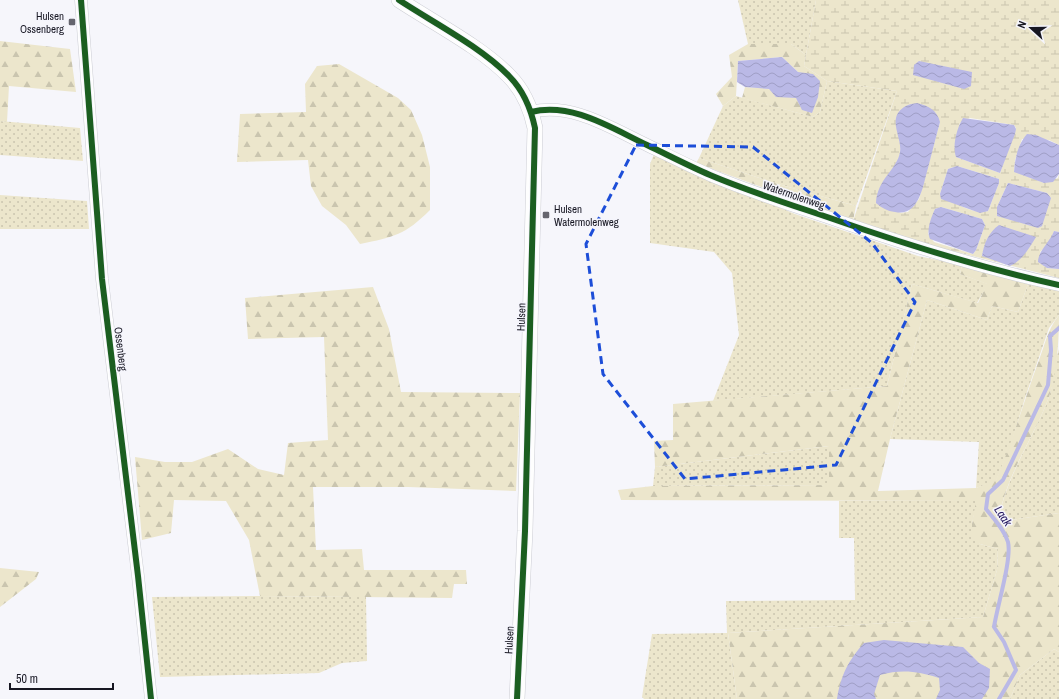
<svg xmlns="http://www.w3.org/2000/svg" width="1059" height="699" viewBox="0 0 1059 699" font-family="'Archivo Narrow',sans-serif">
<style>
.grass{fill:url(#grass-dots)}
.forest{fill:url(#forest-firs)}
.wetland{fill:url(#wetland-marsh);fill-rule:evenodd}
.water{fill:url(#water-waves)}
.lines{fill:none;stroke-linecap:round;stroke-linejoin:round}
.stream{stroke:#bab9e6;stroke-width:4}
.minor-casing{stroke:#cccdd4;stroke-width:13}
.tertiary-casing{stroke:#cccdd4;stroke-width:16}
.minor{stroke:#fefefe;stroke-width:12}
.tertiary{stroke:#fefefe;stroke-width:15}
.cycleway-casing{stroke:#f5f5fc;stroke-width:8}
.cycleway{stroke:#1b5e20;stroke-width:6}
.marked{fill:none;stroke:#1d4ed8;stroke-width:3;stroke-dasharray:8 5;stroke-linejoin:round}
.poi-dot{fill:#65656e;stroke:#f5f5fc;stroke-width:1.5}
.labels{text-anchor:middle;stroke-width:3;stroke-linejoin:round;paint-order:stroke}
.poi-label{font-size:11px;fill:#171722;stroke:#f5f5fc;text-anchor:end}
.street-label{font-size:11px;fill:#171722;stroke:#f5f5fc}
.water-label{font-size:12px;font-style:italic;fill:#281b62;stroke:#f5f5fc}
</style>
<defs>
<pattern id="grass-dots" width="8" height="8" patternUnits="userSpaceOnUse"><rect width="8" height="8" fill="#ece6cc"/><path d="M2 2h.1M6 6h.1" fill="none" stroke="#cac5af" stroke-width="1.8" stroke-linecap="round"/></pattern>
<pattern id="forest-firs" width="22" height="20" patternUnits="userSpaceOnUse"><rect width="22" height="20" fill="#ece6cc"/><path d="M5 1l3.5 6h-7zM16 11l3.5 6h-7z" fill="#cac5af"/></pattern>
<pattern id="wetland-marsh" width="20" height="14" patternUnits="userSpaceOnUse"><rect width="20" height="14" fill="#ece6cc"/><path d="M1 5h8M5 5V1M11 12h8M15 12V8" fill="none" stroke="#cac5af"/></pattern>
<pattern id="water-waves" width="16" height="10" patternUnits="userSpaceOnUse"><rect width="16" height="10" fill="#bab9e6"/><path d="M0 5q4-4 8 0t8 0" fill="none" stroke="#9f9ec5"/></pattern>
</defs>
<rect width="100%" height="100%" fill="#f6f6fb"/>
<path class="grass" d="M 738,0 L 816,0 L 806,55 L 791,44 L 748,44 Z
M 827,81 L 897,91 L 856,206 L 778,184 L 699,158 L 723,106 L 736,96 L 813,117 L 820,112 Z
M 0,121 L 80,128 L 83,161 L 0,155 Z
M 654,154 L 795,214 L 918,256 L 962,265 L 960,274 L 988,284 L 977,303 L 912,284 L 887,386 L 713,401 L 739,335 L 732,273 L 714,252 L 650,243 L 650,164 Z
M 0,195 L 87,201 L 89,229 L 0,229 Z
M 1028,284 L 1059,290 L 1059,315 L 1049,328 L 1025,398 L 1011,444 L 996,481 L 976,488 L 979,442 L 890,439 L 927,300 L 987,320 L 992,306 L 1018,312 Z
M 1059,349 L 1059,513 L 998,522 C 1006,475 1033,440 1049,397 C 1054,382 1054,364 1059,349 Z
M 829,446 L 829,485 L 653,486 L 655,467 Z
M 839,501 L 977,501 L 972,524 L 980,544 L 998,549 L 997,570 L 983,617 L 728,633 L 737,699 L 644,699 L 642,697 L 652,634 L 727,633 L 726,601 L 855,600 L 854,538 L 839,538 Z
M 260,596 L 366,597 L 367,661 L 342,663 L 319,673 L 160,677 L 152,597 Z
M 1054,649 L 1059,652 L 1059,699 L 1010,699 L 1020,675 Z"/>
<path class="forest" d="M 0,41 L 70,49 L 76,92 L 9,86 L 7,122 L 0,121 Z
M 748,44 L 791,44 L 806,55 L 804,66 L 827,81 L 820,112 L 813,117 L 742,98 L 745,87 C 753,88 761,87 768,89 C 780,92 783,99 796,97 L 799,103 L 798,72 L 782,57 L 738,61 L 736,96 L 723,106 L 716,94 L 732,77 L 729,55 Z
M 339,64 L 398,98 L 411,110 L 422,135 L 430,167 L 430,210 C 405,235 394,237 360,244 L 346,225 L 322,206 L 311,186 L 308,160 L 237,162 L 240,114 L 306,112 L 305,84 L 317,66 Z
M 699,158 L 778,184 L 856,206 L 853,221 L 696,163 Z
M 962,265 L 1028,284 L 1018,312 L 992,306 L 987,320 L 927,300 L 890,439 L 878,491 L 976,488 L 996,480 C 1013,441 1024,400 1039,360 C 1046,342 1047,331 1059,315 C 1059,340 1057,374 1049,397 C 1033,440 1006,474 998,522 L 1059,513 L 1059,652 L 1054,649 L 1020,675 L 1010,699 L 737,699 L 728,633 L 983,617 L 997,570 L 998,549 L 980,544 L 972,535 L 972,524 L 976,501 L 621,500 L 618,490 L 653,486 L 829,485 L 829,446 L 655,467 L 654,441 L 673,440 L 673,404 L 887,386 L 912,284 L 978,303 L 987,284 L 960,274 Z
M 373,287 L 389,329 L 401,392 L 520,393 L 516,491 L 408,487 L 313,487 L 316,550 L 362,549 L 364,570 L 466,570 L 467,584 L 454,584 L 452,598 L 260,596 L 249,540 L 226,501 L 174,500 L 171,533 L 142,540 L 135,457 L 165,462 L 192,462 L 228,449 L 258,469 L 284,475 L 288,443 L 328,440 L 324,337 L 248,339 L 245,298 Z
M 0,568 L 39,572 L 36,579 L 0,607 Z"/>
<path class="wetland" d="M 816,0 L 1059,0 L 1059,145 L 1049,140 L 1022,139 L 1015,160 L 1014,171 L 1044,183 L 1058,178 L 1059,174 L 1059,232 L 1054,231 L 1050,242 L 1040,252 L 1047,268 L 1059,269 L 1059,278 L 937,247 L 853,221 L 897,91 L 827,81 L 804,66 ZM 970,118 L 1014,125 L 1016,128 L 1000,173 L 956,157 L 955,144 L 960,123 ZM 896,119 L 940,122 L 919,199 L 908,212 L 900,213 L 877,196 C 881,180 896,169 900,154 C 902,142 896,131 896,119 ZM 957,166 L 999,179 L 999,183 L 988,211 C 972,215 954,202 940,194 L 948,169 ZM 1008,183 L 1047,193 L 1051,198 L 997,216 L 997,207 ZM 941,207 L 982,219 L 985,225 L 976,250 L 973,254 L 934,242 L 928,234 L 935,209 ZM 986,242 L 1010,266 L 982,255 Z"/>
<path class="water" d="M 782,57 L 798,72 L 813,74 L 820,81 L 818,97 L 812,113 L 802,110 L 796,98 L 776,97 L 769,89 L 745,87 L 737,82 L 738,61 Z
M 919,61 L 972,72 L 971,86 L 964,89 L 913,75 L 914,65 Z
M 917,103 C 929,106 937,110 940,122 C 936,137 932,152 928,168 C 923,184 920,217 895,212 C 887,211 882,208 876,203 C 877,179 897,170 900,152 C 902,140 891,124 898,113 C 903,106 909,104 917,103 Z
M 963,118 L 1014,125 L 1016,129 L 1015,134 L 1000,173 L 956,157 C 952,145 957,128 963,118 Z
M 1027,134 L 1036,135 L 1059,145 L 1059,174 L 1053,182 L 1044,183 L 1014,172 C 1015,158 1018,144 1027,134 Z
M 957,166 L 999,179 L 999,183 L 988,211 L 980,213 L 941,199 L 940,194 L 948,169 Z
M 1008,183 L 1047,193 L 1051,198 L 1042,226 L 1038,228 L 997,216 L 997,207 Z
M 941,207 L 982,219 L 985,225 L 976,250 L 973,254 L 930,239 C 926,230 931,218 935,209 Z
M 999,225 L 1036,237 C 1029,248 1023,260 1010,266 L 982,256 C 984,243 989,232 999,225 Z
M 1054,231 L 1059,232 L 1059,269 L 1047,268 L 1038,262 C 1038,251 1050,242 1054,231 Z
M 884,640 L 963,647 L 979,663 L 990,669 L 989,688 L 982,699 L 936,699 L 940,690 L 939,678 C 918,671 901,669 880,675 L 874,694 L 876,699 L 837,699 C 841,675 848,661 864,643 Z"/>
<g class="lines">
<path class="stream" d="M 999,699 L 1016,670 L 1004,642 L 994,627 C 997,607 1012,559 1008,542 C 1004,529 994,519 986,509 L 988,494 L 1003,480 L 1048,385 L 1051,350 L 1050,336 L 1059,328"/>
<defs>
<path id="minor" d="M 81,0 L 102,279 L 138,576 L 151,699
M 531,112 C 572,102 611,128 647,145 C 668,155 689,166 710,175 C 750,192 792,205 833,219 C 907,245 982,268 1059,285"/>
<path id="tertiary" d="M 399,0 C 434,23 481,47 509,76 C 523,90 531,109 535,128 L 525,531 L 517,699"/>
</defs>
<use href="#minor" class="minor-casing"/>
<use href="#tertiary" class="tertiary-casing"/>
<use href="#minor" class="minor"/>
<use href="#tertiary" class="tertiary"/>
<defs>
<path id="cycleway" d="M 81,0 L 102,279 L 138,576 L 151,699
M 399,0 C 434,23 481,47 509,76 C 523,90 531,109 535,128 L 525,531 L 517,699
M 531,112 C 572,102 611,128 647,145 C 668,155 689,166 710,175 C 750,192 792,205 833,219 C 907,245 982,268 1059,285"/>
</defs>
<use href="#cycleway" class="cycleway-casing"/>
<use href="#cycleway" class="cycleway"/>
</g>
<path class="marked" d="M 636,145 L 753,147 L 872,243 L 915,302 L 836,465 L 685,479 L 603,374 L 586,244 Z"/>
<g class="poi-dot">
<rect x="68" y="18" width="8" height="8" rx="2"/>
<rect x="542" y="211" width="8" height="8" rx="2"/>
</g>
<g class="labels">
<g class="poi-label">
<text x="64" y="20">Hulsen<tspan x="64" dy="13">Ossenberg</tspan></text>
<text x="554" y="213" text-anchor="start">Hulsen<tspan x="554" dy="13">Watermolenweg</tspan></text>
</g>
<g class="street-label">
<text transform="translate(794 195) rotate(19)" y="4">Watermolenweg</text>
<text transform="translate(521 317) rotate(-88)" y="4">Hulsen</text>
<text transform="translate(121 349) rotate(83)" y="4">Ossenberg</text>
<text transform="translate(509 640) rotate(-87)" y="4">Hulsen</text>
</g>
<g class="water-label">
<text transform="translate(1003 516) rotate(56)" y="4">Laak</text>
</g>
</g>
<g transform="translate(1031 28) rotate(291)" stroke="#f5f5fc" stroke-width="3" paint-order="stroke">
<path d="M0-3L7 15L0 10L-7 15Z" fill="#171722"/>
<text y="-6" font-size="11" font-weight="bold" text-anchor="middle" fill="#171722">N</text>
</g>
<path d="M10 683v6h103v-6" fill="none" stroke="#171722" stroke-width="2"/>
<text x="16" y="683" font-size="12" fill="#171722" stroke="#f5f5fc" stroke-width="3" paint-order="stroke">50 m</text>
</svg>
